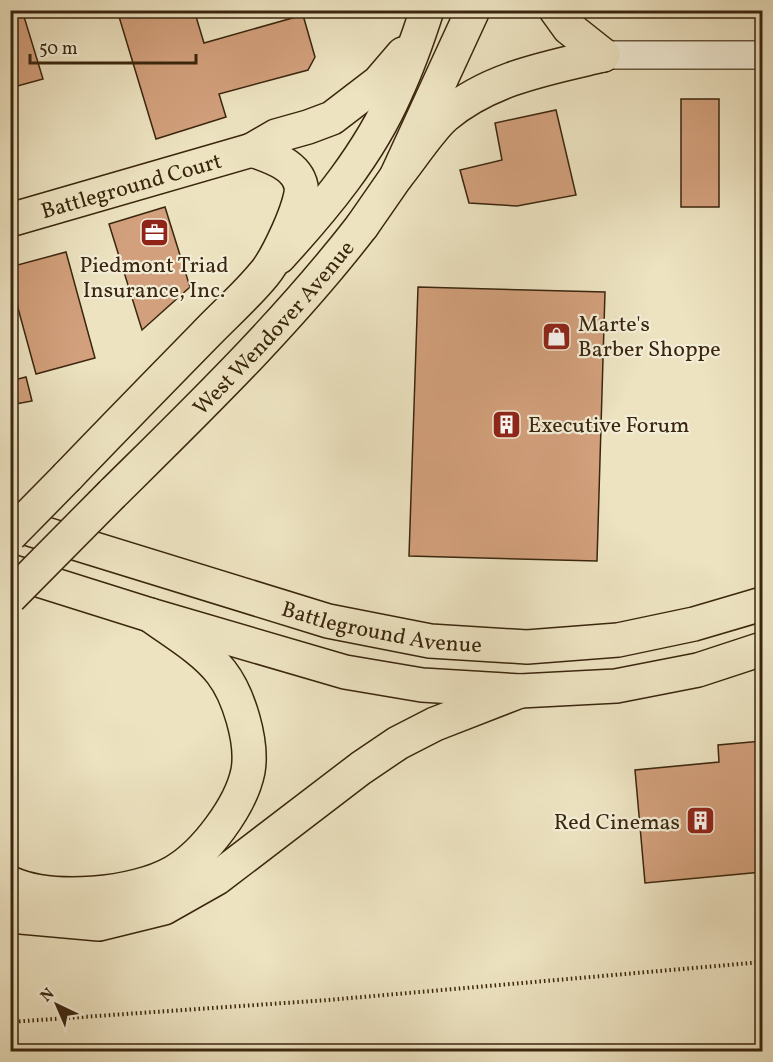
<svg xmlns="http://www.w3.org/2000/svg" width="773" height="1062" font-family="Vollkorn,serif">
  <rect width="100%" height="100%" fill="#ede3c1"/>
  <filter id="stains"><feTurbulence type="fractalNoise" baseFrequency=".00333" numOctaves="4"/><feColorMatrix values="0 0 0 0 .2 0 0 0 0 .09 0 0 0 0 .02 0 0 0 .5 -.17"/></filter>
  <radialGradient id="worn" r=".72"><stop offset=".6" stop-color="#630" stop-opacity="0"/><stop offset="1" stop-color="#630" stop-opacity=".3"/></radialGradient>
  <g fill="#d2a07c" stroke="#3a260e" stroke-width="1.5">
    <polygon points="10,10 22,10 43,79 10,88"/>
    <polygon points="117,10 194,10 204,43 303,15 315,57 308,70 219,94 226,117 156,139"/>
    <rect x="681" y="99" width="38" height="108"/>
    <polygon points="556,110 576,195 517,206 469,203 460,170 502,160 495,123"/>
    <polygon points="165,207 190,287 142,330 109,224"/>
    <polygon points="66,252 95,358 36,374 10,279 10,267"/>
    <polygon points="418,287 605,292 597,561 409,556"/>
    <polygon points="26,377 32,401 10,405 10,381"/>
    <polygon points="762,741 762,872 645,883 635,770 719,762 718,745"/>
  </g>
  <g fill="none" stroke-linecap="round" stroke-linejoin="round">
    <defs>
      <polyline id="tertiary" points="603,55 762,55"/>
      <g id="primary">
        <path id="s1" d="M10,220l242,-70"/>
        <path id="s2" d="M10,523l318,98 102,20 97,6 91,-7 76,-16 68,-20"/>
        <polyline points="10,571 150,615 345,672 422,685 520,691 616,686 698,670 762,649"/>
      </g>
      <g id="trunk">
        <polyline points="556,10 569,28 603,55"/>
        <polyline points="252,150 276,136 308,127 332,118 379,82 403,54"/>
        <path d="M396,177c14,-17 34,-48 49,-61 45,-38 103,-48 158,-61"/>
        <polyline points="362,226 396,177 473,10"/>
        <path d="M279,257c45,-49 90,-103 117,-165 12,-26 22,-54 31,-82"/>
      </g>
      <g id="motorway">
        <path d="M67,477c45,-47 91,-94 137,-141 20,-21 42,-40 60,-62 12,-14 40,-71 37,-88 -4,-21 -31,-30 -49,-36"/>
        <path id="s3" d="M112,494c87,-86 175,-171 250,-268"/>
        <path d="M10,883c43,19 124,12 164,-11 31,-18 67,-66 74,-101 5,-29 -9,-76 -27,-99 -18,-23 -48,-40 -71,-57"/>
        <polyline points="10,916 99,924 164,908 217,878 361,768 398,743 435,724 520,691"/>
      </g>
    </defs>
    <use href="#tertiary" stroke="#67553b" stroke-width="30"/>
    <use href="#primary" stroke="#3a260e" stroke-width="36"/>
    <use href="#trunk" stroke="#3a260e" stroke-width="36"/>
    <use href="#motorway" stroke="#3a260e" stroke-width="36"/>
    <polyline stroke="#3a260e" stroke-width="4" stroke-dasharray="1.5 3" stroke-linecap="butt" points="10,1022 328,1000 762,962"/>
    <use href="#tertiary" stroke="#f3edd7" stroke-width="27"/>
    <use href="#primary" stroke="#ede3c1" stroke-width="33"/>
    <use href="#trunk" stroke="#ede3c1" stroke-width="33"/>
    <use href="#motorway" stroke="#ede3c1" stroke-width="33"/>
    <defs>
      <g id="motorway-bridge">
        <polyline points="10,535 67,477"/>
        <polyline points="10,597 112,494"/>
      </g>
    </defs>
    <use href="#motorway-bridge" stroke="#3a260e" stroke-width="36" stroke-linecap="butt"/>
    <use href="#motorway-bridge" stroke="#ede3c1" stroke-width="33"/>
  </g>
  <defs>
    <symbol id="office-square" viewBox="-11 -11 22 22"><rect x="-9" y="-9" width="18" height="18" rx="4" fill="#8f2418" stroke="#f3edd7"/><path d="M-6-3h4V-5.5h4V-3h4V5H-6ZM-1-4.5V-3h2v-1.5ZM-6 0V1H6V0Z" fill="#fff"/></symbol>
    <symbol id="shop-square" viewBox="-11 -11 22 22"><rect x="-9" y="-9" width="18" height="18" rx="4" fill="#8f2418" stroke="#f3edd7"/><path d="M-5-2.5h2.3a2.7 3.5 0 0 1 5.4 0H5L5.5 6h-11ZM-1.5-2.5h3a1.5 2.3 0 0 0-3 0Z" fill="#fff"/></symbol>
    <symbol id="building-square" viewBox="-11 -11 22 22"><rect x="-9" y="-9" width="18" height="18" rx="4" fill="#8f2418" stroke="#f3edd7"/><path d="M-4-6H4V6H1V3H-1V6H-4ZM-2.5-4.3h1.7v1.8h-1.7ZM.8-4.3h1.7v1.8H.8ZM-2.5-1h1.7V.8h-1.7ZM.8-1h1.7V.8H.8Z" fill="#fff"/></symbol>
  </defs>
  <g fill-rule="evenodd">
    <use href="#office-square" x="138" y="216" width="33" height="33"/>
    <use href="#shop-square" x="540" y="320" width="33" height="33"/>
    <use href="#building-square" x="490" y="408" width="33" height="33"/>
    <use href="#building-square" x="684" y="804" width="33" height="33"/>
  </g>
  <g text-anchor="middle" stroke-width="4.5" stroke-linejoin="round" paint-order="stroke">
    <g font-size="22" fill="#3a260e" stroke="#f3edd7">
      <text dy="8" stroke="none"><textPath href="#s1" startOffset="126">Battleground Court</textPath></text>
      <text dy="8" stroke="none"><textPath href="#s3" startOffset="232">West Wendover Avenue</textPath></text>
      <text dy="8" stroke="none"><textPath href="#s2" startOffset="387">Battleground Avenue</textPath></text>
    </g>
    <g font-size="22" fill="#3a260e" stroke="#f3edd7" text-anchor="start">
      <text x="154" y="272" text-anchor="middle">Piedmont Triad<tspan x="154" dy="25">Insurance, Inc.</tspan></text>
      <text x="578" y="331">Marte's<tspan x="578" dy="25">Barber Shoppe</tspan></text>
      <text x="528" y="432">Executive Forum</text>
      <text x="680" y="829" text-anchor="end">Red Cinemas</text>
    </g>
  </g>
  <rect width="773" height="1062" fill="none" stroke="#ede3c1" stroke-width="36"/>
  <rect x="12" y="12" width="749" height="1038" fill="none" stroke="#3a260e" stroke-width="3"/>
  <rect x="18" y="18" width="737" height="1026" fill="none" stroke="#3a260e" stroke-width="1.5"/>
  <g transform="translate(57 1005) rotate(316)" stroke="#f3edd7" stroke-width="4.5" paint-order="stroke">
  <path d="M0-4.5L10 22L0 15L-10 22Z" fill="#3a260e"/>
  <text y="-9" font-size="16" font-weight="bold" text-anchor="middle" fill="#3a260e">N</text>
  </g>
  <path d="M30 54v9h166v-9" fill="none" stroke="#3a260e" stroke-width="3"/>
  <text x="39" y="54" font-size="18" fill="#3a260e" stroke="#f3edd7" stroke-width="4.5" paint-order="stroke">50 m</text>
  <rect width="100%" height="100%" filter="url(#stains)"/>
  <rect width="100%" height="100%" fill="url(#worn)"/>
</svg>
